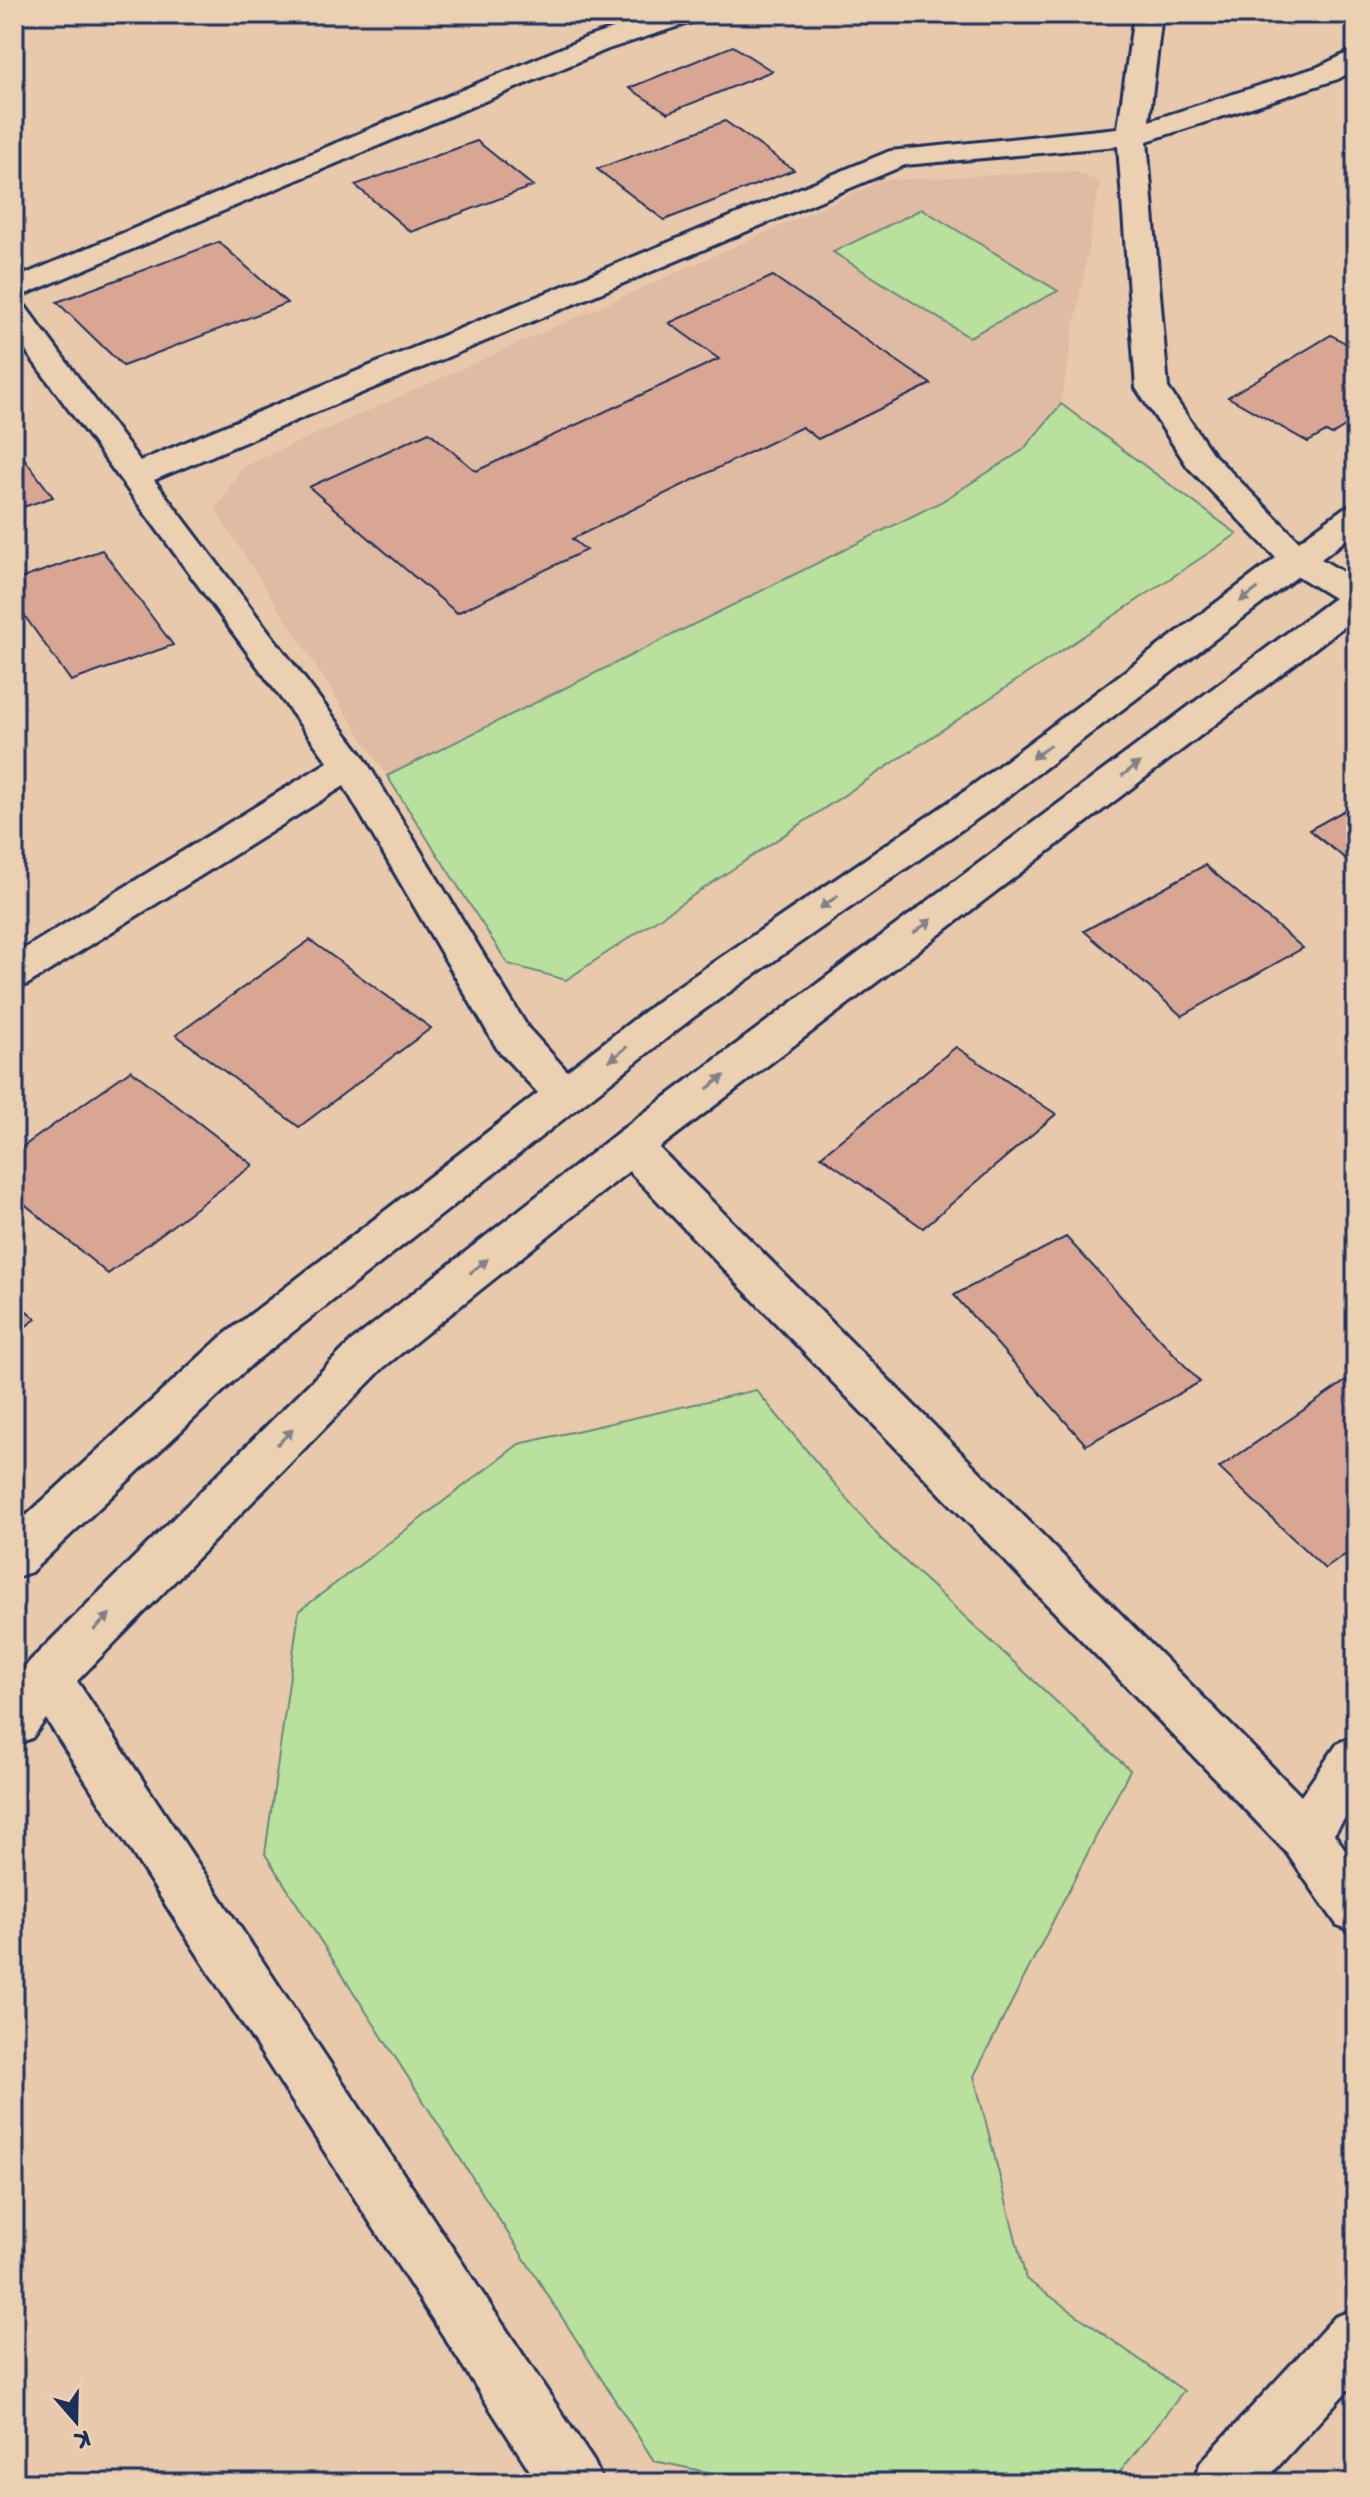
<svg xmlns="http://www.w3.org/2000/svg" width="1370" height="2497" font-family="'Shantell Sans',sans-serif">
  <rect width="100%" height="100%" fill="#e9c9ac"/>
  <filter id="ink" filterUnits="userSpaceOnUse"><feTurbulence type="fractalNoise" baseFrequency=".0125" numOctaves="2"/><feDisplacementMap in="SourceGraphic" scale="16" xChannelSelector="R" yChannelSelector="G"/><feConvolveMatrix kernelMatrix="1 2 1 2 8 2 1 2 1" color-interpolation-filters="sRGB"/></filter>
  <g filter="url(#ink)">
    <polygon fill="#e0bba4" points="1075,171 1100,182 1061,404 1237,534 566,980 508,964 215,510 242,467 883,180"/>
    <g fill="#b9e19d" stroke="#6a887e" stroke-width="2">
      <polygon points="922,209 1058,291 969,337 833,252"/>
      <polygon points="1061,404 1237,534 566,980 508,964 387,776 941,502 1023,450"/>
      <polygon points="756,1390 880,1538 1130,1770 974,2076 1026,2279 1184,2391 1111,2483 761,2483 654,2461 265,1854 299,1611 519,1444"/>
    </g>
    <g fill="#d9a694" stroke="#1b2f5e" stroke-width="2">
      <polygon points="1237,14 1352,14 1354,20 1238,18"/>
      <polygon points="733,46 772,71 668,113 629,88"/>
      <polygon points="725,121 794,170 664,220 597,169"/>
      <polygon points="477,141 533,186 411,232 355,185"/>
      <polygon points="219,242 287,303 123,366 57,302"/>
      <polygon points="773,276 931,384 818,439 802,427 572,539 586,550 457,613 309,487 429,432 476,471 719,359 669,323"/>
      <polygon points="1331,335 1356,349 1356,420 1332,435 1326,432 1308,442 1228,397"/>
      <polygon points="14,445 53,497 14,510"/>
      <polygon points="102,550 173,645 71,681 14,601 14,581"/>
      <polygon points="1356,804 1356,867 1309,830"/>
      <polygon points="1205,865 1303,948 1182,1016 1084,931"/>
      <polygon points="310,940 431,1028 299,1127 176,1035"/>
      <polygon points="956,1047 1056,1114 923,1228 821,1156"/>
      <polygon points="131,1070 253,1165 108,1274 14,1195 14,1153"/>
      <polygon points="1066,1237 1200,1382 1086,1445 954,1295"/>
      <polygon points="14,1300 36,1319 14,1335"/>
      <polygon points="1356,1374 1356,1547 1325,1569 1219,1468"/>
    </g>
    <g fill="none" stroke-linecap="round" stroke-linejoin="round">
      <defs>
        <g id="minor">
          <polygon points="660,14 702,14 698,20 608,49 14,299 14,279 588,37"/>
          <path d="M1134,14h28l-13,107 169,-54 38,-18v20l-18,10 -191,62 21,247 44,65 87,88 45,-33 12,-4v28l-35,27 35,21v37l-697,531 642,648 37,-53 18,-7v66l-22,32 22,30v68l-19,-7 -51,-73 -657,-681 -245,196 -307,314 517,781 9,21h-65l-492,-764 -14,19 -18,7v-62l15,-21 323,-321 264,-207 718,-536 -36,-22 -307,233 -296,207 -115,90 -328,258 -221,208 -17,6v-51l206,-189 318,-245 -40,-43 -154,-264 -316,198 -14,5v-34l314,-193 -314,-427v-32l11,3 115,155 750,-310 228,-23zM1118,146l18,242 52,79 88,91 -311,233 -298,203 -100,77 -39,-43 -165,-272 -209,-276 751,-315z"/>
          <polygon points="1356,2309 1356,2381 1263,2483 1192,2483 1201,2462 1335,2317"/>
        </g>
      </defs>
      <use href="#minor" stroke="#1b2f5e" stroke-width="6"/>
      <use href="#minor" fill="#ebd1b2" fill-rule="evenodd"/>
    </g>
    <defs><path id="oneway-solid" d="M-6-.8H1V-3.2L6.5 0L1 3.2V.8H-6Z" transform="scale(2)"/></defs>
    <g fill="#838088">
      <use href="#oneway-solid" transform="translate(1249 595) rotate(143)"/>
      <use href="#oneway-solid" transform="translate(1041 752) rotate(143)"/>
      <use href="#oneway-solid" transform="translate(1131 769) rotate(-37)"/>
      <use href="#oneway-solid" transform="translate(829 902) rotate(145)"/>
      <use href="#oneway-solid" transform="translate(923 926) rotate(-37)"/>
      <use href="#oneway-solid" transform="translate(618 1054) rotate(142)"/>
      <use href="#oneway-solid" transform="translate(716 1082) rotate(-37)"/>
      <use href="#oneway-solid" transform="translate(479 1266) rotate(-38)"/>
      <use href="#oneway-solid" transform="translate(285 1437) rotate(-45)"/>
      <use href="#oneway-solid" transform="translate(102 1622) rotate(-45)"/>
    </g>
  </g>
  <rect width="1370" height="2497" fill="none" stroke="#ebd1b2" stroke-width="48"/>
  <rect x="24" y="24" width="1322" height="2449" fill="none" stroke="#1b2f5e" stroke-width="3" filter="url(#ink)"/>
  <g transform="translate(76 2421) rotate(160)" stroke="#ebd1b2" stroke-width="6" paint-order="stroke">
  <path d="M0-6L14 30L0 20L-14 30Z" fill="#1b2f5e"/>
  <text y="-12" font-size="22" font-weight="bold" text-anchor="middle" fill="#1b2f5e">K</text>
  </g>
</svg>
